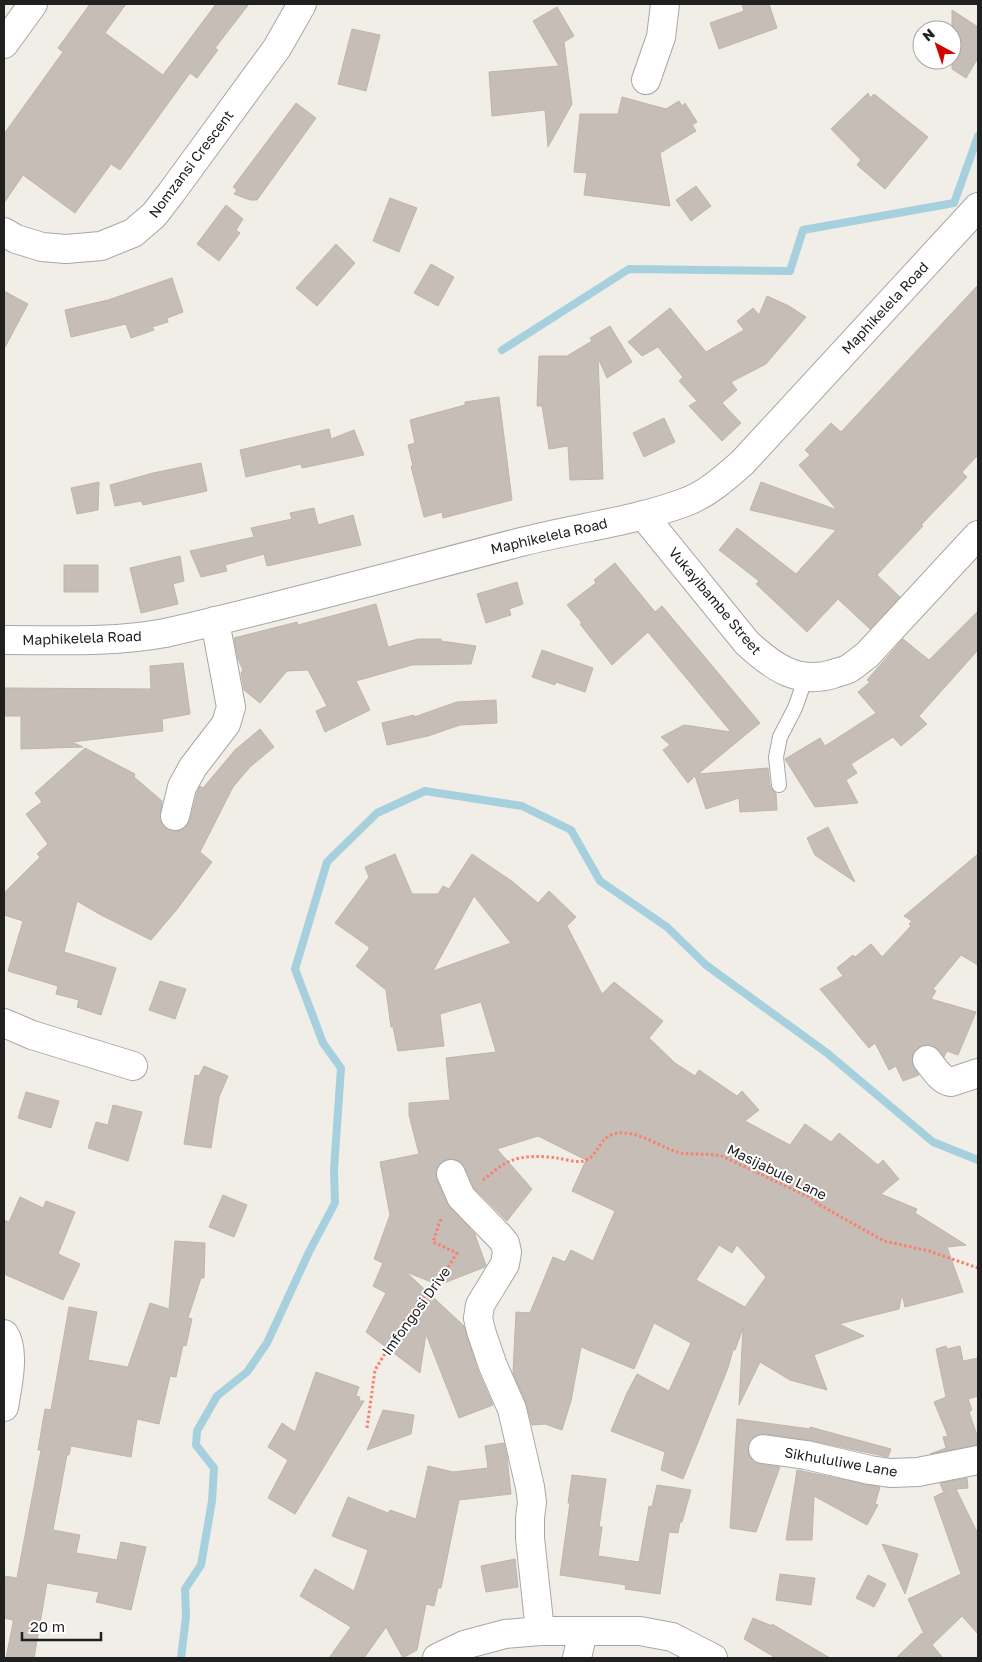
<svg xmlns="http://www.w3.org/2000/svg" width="982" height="1662" font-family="'Golos Text',sans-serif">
  <rect width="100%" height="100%" fill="#f1eee7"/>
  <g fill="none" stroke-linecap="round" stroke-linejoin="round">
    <g stroke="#a7d0de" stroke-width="8">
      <polyline points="502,350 629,269 790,271 803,230 954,203 978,136"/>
      <polyline points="181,1658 186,1617 185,1589 201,1565 212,1501 214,1468 196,1445 197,1431 217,1396 247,1372 267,1343 309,1252 335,1203 334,1169 341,1068 323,1043 295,969 327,862 377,813 425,791 522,806 571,830 600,881 667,927 706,965 827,1053 933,1142 978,1160"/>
    </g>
  </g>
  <g fill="#c5bdb6" stroke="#c2b5a9" fill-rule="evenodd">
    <polygon points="90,4 126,4 105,33 163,75 216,4 249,4 215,48 218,50 197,78 190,73 120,170 111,164 75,213 23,175 4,203 4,134 63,52 58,48"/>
    <polygon points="742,4 769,4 777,28 719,49 710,23 744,11"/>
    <polygon points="557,7 574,36 564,42 572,104 548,147 545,110 492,116 489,72 559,66 533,21"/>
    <polygon points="952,10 978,27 978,58 966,78 952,69"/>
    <polygon points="352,29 380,35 366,91 338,84"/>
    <polygon points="868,93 870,98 874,94 928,137 885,189 857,165 861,160 831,129"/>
    <polygon points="622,97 666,109 679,101 682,106 685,103 697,122 692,125 696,131 660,153 670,206 584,195 587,173 574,172 580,114 618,114"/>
    <polygon points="296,103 316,118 257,200 250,200 234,194 237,190 233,187"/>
    <polygon points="696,186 711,206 691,221 676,200"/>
    <polygon points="390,198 417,208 399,252 373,241"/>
    <polygon points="226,205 243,219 236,230 240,233 219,261 197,244"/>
    <polygon points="336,244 355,263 317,306 296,288"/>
    <polygon points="431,264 454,277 438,306 414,293"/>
    <polygon points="172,278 183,312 167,318 168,322 152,327 154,330 131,338 126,324 71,337 65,310 108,300"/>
    <polygon points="978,285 978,455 962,472 967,477 921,525 923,526 877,575 900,597 870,629 838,599 807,632 756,584 759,581 719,550 737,528 796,574 836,530 750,510 761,482 837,510 799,465 810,455 805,450 831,423 841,432"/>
    <polygon points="4,291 28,304 4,349"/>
    <polygon points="767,296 789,306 806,317 766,364 731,382 737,390 722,403 741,423 722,441 689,406 697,401 679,381 683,377 658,347 642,356 628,342 670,308 706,352 744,330 737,321 753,308 759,315"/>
    <polygon points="610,326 632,362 607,378 598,358 603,479 570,480 568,446 549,449 542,406 537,406 539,356 567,356 592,341 590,338"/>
    <polygon points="499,397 512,500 443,518 442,512 424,517 411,466 413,466 408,445 415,443 410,420 465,405 465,402"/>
    <polygon points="664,418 675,442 644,457 633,433"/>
    <polygon points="329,429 331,439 354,430 364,455 302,468 301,464 246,477 240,450"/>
    <polygon points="201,463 207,491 143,505 141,501 115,506 110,485 153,473"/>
    <polygon points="99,482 98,510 77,514 71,488"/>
    <polygon points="314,508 318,525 353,515 361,545 267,566 264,554 225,565 227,571 201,577 190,551 254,537 251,528 292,519 290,513"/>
    <polygon points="180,556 184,581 173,584 178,604 141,613 130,568"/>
    <polygon points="615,563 655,612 662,606 760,723 698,774 768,768 770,786 776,793 777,810 740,812 739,798 706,809 695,776 688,783 663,750 670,745 661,737 684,725 731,732 648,632 612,665 580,624 582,623 567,605 596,583 594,580"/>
    <rect x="64" y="565" width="34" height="27"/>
    <polygon points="517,582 523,604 509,609 511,615 486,623 477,594"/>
    <polygon points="376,604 388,647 418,639 441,639 441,641 476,646 471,664 412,665 356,681 370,710 325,732 316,711 327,706 308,670 287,671 260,703 244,690 241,673 243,670 238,659 234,638 297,622 298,625"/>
    <polygon points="978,611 978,650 919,716 927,724 901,746 893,737 851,764 857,773 846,780 858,803 815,807 785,759 820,738 825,746 876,713 858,692 870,682 867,680 903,639 929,660"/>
    <polygon points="542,650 593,668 585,692 556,682 555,685 532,677"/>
    <polygon points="183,663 190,714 162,719 163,731 72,742 83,747 21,749 21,716 4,716 4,688 151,689 150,666"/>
    <polygon points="496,700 497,723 460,725 428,736 387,745 382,723 414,715 414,717 457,702"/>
    <polygon points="260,729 274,747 250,767 233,787 200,852 212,862 178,908 151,940 101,915 77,901 64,952 116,968 101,1015 77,1007 79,1000 56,994 58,986 8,971 23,921 4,915 4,893 40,857 37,854 48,844 26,814 42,802 35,793 85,748 135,774 134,777 162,801 160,820 164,827 171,831 179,831 186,827 190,820 197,793 200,786 203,788 235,750"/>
    <polygon points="828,827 833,837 855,882 815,855 807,838"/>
    <path d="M395,854l17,40h26l5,-8 6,3 23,-35 41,28 25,21 11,-12 27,26 -9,9 35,68 12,-12 49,39 -14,17 26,25 20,13 4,-6 38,26 5,-5 17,19 -14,11 45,24 15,-21 26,18 8,-9 39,32 5,-5 16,19 -18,15 36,15 -2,4 51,32 -19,2 16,45 -58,15 -3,-13 -3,15 -60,15 25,12 -50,19 13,35 -37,-10 -30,-18 -21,43 4,-77 -8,22h-2l-5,18 -45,111 -22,-9 4,-18 -54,-21 16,-38 10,-19 32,17 22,-48 -37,-20 -20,46 -53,-22 -10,54 -9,29 -17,-6 -13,1 -6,-22 -13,-30 3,-61 14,1 23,-56 12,5 6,-12 22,11 22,-50 -43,-20 14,-31 -48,-24 -41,13 35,40 -25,32 -33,-33 -9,-20 -4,-6 -8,-3 -8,1 -7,5 -3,8 2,7 10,23 29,32h-1l11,30 -1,2 -46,18 -33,-13 58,54 14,45 15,34 -34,13 -33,-84 -6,39 -54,-41 20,-39 -13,-7 10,-23 -9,-4 16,-44 -10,-53 39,-8 -10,-39v-12l41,-3 -4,-42 50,-6 -15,-50 -41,12 4,32 -46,5 -5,-24h-2l-5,-37 -30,-24 13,-17v-2l-34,-24 34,-46 -4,-10zM474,896l37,47 -78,28zM719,1245l13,8 5,-8 29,32 -21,30 -49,-27z"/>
    <polygon points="978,854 978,965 961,955 933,989 936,991 931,999 976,1012 958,1055 947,1051 944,1057 939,1050 932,1045 925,1045 918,1048 913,1054 912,1062 919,1075 903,1081 896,1066 889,1070 875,1043 869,1048 820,989 843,976 837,968 853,955 855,957 871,944 882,957 911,926 909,924 912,921 904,916"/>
    <polygon points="160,981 186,989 175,1019 149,1010"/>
    <polygon points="204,1066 228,1076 219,1097 211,1148 184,1144 195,1075 199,1076"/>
    <polygon points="26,1092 59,1101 51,1128 18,1118"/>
    <polygon points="113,1105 142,1112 128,1161 88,1148 96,1122 108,1125"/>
    <polygon points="223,1195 247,1205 234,1237 209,1227"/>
    <polygon points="20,1197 43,1208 46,1201 75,1212 58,1254 80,1264 63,1300 4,1274 4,1220 9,1222"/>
    <polygon points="175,1241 205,1243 204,1278 201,1278 188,1318 192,1319 186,1346 183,1345 176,1377 170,1376 159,1424 137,1419 131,1457 71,1446 69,1455 67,1455 53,1530 80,1535 76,1553 117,1560 121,1542 146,1547 131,1610 96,1602 99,1592 47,1583 34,1658 6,1658 13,1623 13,1620 4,1618 4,1576 17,1578 41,1450 38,1450 45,1409 51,1410 69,1307 97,1312 88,1360 128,1367 150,1303 169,1309"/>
    <polygon points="946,1346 947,1349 960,1346 963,1361 978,1358 978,1396 968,1399 972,1410 969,1412 978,1438 978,1445 930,1454 946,1448 943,1437 948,1436 934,1402 946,1397 936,1349"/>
    <polygon points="316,1372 359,1387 356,1396 360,1397 359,1401 364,1401 295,1514 268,1498 288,1460 268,1447 282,1423 295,1432"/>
    <polygon points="383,1410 414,1415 411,1434 367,1450"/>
    <polygon points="737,1419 810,1429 810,1427 891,1449 888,1457 808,1440 765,1434 757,1435 750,1440 748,1446 749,1455 754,1462 760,1464 780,1467 756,1532 730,1528"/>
    <polygon points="504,1443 507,1457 511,1494 459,1500 441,1588 438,1588 434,1606 426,1604 417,1650 403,1658 386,1627 364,1658 329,1658 351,1627 300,1596 315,1569 354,1591 368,1550 332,1536 348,1497 388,1513 390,1510 416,1519 428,1466 453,1472 488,1468 485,1446"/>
    <polygon points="797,1470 880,1487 875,1504 878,1505 867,1525 814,1496 812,1540 786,1540"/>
    <polygon points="572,1475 606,1479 599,1527 602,1527 598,1556 639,1562 649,1506 652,1507 657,1485 691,1490 682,1522 680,1522 678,1533 669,1532 660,1594 625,1589 626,1585 560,1575 570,1503 568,1503"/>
    <polygon points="967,1478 968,1488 956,1489 978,1534 978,1634 962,1616 932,1645 943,1658 896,1658 922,1633 925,1636 908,1599 961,1574 934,1497 948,1490 943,1491 940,1483"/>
    <polygon points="882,1544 918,1554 905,1594"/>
    <polygon points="515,1559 518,1587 486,1592 481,1566"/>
    <polygon points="780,1574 815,1578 811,1605 776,1600"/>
    <polygon points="868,1575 886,1584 874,1607 856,1598"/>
    <polygon points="753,1618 772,1626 772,1624 830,1658 776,1658 744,1639"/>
  </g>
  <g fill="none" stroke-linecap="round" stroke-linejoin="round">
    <defs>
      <polyline id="lane" points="779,785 776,757 780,737 795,708 806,677"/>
      <g id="street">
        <polyline points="4,44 33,4"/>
        <polyline points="646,80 661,37 665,4"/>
        <polyline points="4,232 16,239 42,247 66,249 101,246 133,233 154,215 171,193 277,48 302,4"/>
        <path d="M643,515l104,128c25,23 50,42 86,31 5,-2 11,-3 15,-5 7,-4 13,-10 19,-14l111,-120"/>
        <path d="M4,640c54,0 107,3 161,-7 119,-27 237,-60 356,-91 54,-14 110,-20 162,-39 23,-8 42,-25 59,-40l236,-256"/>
        <polyline points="175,816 182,787 193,767 226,724 231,707 215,621"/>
        <polyline points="4,1023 32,1035 133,1066"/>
        <path d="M927,1060c7,8 13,20 24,22l27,-9"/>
        <polyline points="451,1174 461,1197 499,1236 505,1243 507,1252 505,1264 480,1305 478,1318 481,1331 493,1366 512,1409 530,1487 532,1502 530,1518 530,1538 540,1631"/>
        <path d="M4,1334c12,16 3,55 0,73"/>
        <polyline points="763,1449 806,1455 870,1470 890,1473 918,1472 978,1460"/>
        <polyline points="437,1658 464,1645 505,1634 540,1631 640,1631 672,1637 713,1658"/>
        <polyline points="577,1658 583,1631"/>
      </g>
    </defs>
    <use href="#lane" stroke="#a7a7a7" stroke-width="16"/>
    <use href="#street" stroke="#a7a7a7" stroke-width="30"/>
    <g stroke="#fa806e" stroke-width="3" stroke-dasharray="2.5 2.5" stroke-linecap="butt">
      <path d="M483,1180c8,-6 16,-14 25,-18 14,-7 34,-6 49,-4 8,1 19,5 27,3 13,-4 15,-21 27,-26 23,-9 48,13 70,18 13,2 28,0 41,3l87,41 9,7 66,37 45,10 49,17"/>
      <polyline points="367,1428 375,1370 406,1319 447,1269 457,1253 433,1242 440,1221 443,1218"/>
    </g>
    <use href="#lane" stroke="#fff" stroke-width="14"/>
    <use href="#street" stroke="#fff" stroke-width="28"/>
  </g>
  <g text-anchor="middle" stroke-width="4" stroke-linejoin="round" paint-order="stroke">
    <g font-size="14" fill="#202020" stroke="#fff">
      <text transform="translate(191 164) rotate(-53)" y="5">Nomzansi Crescent</text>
      <text transform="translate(885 308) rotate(-47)" y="5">Maphikelela Road</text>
      <text transform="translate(549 536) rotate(-13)" y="5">Maphikelela Road</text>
      <text transform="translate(715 601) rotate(50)" y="5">Vukayibambe Street</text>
      <text transform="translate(82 638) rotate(-2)" y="5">Maphikelela Road</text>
      <text transform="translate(777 1172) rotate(26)" y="5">Masijabule Lane</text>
      <text transform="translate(416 1311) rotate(-54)" y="5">Imfongosi Drive</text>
      <text transform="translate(841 1462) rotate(10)" y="5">Sikhululiwe Lane</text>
    </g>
  </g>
  <rect width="982" height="1662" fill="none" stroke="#202020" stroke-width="10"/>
  <g transform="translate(937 45) rotate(320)"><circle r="24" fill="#ffffff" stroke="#a6a6a6"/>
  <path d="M0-4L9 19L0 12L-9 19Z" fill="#d00600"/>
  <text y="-8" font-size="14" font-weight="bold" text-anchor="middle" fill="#202020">N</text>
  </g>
  <path d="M22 1632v8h79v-8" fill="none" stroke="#202020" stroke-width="2.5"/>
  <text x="30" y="1632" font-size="15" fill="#202020" stroke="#ffffff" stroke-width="4" paint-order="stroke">20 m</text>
</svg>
